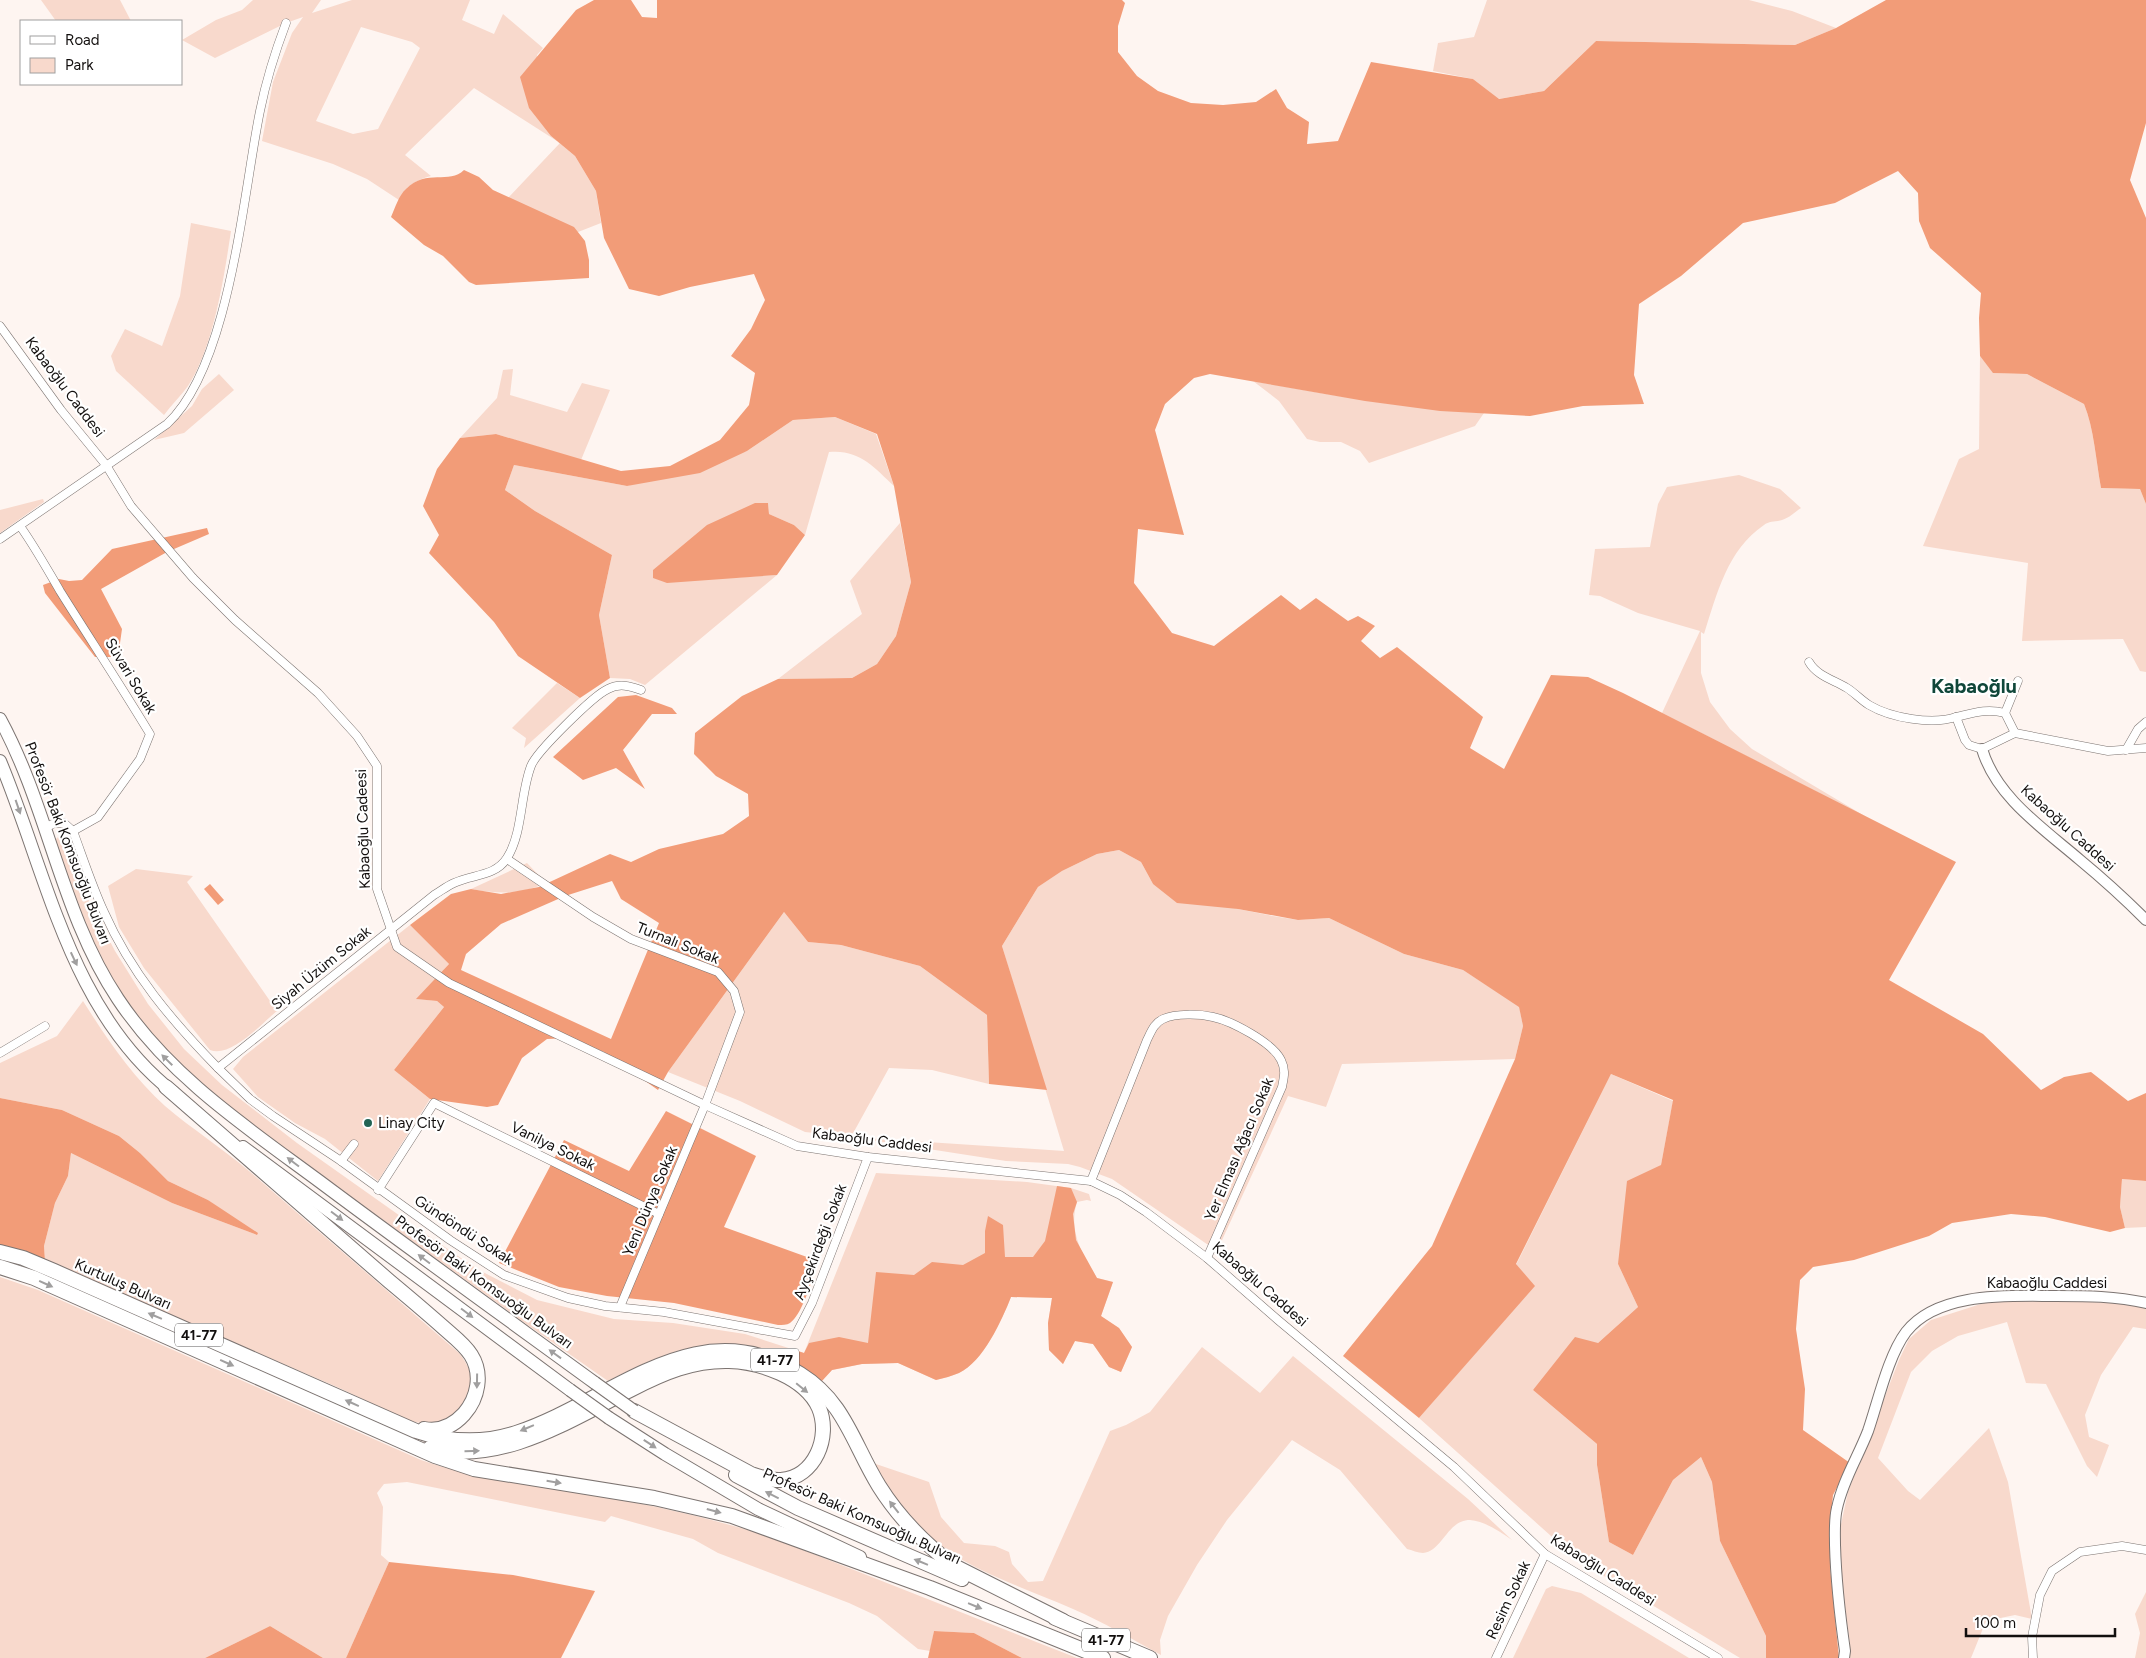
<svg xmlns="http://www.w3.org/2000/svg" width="2146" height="1658" font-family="Figtree,sans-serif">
  <rect width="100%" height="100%" fill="#fef5f1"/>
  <g fill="#f8d9cc" fill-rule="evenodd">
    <polygon points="41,0 120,0 131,21 56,21"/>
    <path d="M253,0h68l-9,13 40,-13h118l-8,20 32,14 9,-20 40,34 -6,7 14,81 24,20 21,35 5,32 -28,11 -11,-11 -54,-25 52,-55 -86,-55 -69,67 26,21c-15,4 -25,10 -32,24l-32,-21 -34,-15 -71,-23 11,-59 19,-49 11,-16 -17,6 -71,35 -33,-18 34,-20 26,-10zM361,27l51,15 8,6 -42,81 -25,5 -37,-13z"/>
    <polygon points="1487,0 1749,0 1792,11 1836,28 1795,45 1596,41 1544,91 1498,99 1473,79 1433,71 1438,43 1474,37"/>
    <path d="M191,223l40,8c-7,46 -17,115 -43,155 -7,10 -17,19 -24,29l-48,-44 -5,-15 14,-27 37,17 18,-50z"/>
    <path d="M1980,356l14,17 33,1 57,30c10,24 12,57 17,84l39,1 6,15v168l-6,-1 -17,-32 -101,2 6,-78 -105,-17 36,-87 20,-10z"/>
    <polygon points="513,369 510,395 567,412 582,383 610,390 581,460 496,434 460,438 497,398 503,370"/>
    <polygon points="219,374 234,390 184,433 154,440 192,406 202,389"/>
    <path d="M1253,381c77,14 153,28 231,32l-9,13 -106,37 -9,-12 -19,-9h-21l-13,-3 -28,-38z"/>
    <path d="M835,417l41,17 18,52c-20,-19 -35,-37 -65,-34l-24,83 -11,-10 -25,-11 -1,-11 -38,75 47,-3 -132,110 -15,-6 -20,-1 -11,-63 13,-60 -77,-44 -30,-21 9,-25 113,21 120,-35 46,-31z"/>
    <path d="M1739,475l41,14 21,19c-6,4 -12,10 -19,12 -6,2 -13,1 -18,5 -37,25 -47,69 -60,109l-3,-2v41l9,29 20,27 22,20 116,69 -206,-105 38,-82 -62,-18 -38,-17 -11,-1 6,-46 55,-2 8,-43 9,-17z"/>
    <polygon points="43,499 44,502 0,533 0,510"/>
    <polygon points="900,523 911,582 896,636 877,664 852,678 778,679 862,614 850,581"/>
    <polygon points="557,683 580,698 524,748 526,738 512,728"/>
    <path d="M59,836l5,2 22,57 29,56 33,53 36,45 38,36 75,58 123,87 57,39 60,31 77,19 59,4 72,11 59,19 72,-180 151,9 44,6 18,6 2,7 -4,-1 -10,2c-9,29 5,52 20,76l16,4 -12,34 18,12 13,19 -11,25 -12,-5 -16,-23 -18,-3 -12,23 -14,-14 -1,-27 4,-25 -41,-1c-9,23 -28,65 -52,76 -7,3 -15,5 -23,7l-38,-17 -36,1 -30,6 -11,12c-15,-14 -33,-23 -53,-29 -64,-19 -103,-1 -160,28l-79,-55 -292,-212 -60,-51 -42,-49 -23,-34 -21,-39 -35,-96v-6z"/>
    <polygon points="1119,850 1141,862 1153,884 1238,909 1273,916 1298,920 1329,918 1404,954 1463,970 1519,1006 1523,1026 1515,1059 1342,1064 1326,1107 1288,1096 1217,1251 1112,1179 1080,1167 1068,1164 1006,1161 851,1137 805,1132 740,1101 668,1072 784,912 808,942 841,945 920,966 987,1015 989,1084 932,1070 889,1068 851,1137 1064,1151 1002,946 1038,887 1062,871 1097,854"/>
    <path d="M527,863l19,20c-26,12 -48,11 -75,6z"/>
    <path d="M136,869l57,7 -6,6 90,129c-16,13 -46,47 -67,39l-66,-82 -25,-41 -11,-41z"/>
    <polygon points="410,925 449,964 417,999 437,1001 444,1007 394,1070 430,1099 378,1181 325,1139 295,1123 258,1097 233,1069 243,1057"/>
    <path d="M83,1001c24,38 49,75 82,105 27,23 57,42 84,65 70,61 140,121 210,182 24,31 11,43 -11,69l-17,3 -21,-4 -73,-34 -292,-126 -1,-15 11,-43 13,-27 3,-23 101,50 85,32 -49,-35 -40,-19 -28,-28 -21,-17 -57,-26 -62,-12v-35l57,-27z"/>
    <polygon points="1611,1074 1673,1101 1661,1165 1618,1264 1638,1307 1598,1343 1533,1390 1597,1444 1597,1465 1609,1542 1633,1555 1673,1480 1701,1457 1712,1482 1720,1541 1766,1636 1766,1658 1740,1658 1579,1561 1419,1418 1534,1286 1516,1265"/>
    <polygon points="2122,1179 2146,1181 2146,1227 2125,1228 2120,1207"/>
    <path d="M0,1277l38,13 383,170c53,18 101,23 156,32 66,11 132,25 196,46l304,120h-55l-48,-25 -40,-2 -4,20 -12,-2 -41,-33 -28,-13 -131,-50 -25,-14 -82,-23 -6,6 -198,-40 -23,2 -7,9 6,14 -2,48 8,7 -43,96h-23l-53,-32 -65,32h-205z"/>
    <polygon points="2057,1301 2121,1303 2146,1307 2146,1329 2133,1327 2101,1375 2085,1415 2089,1437 2109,1445 2097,1477 2087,1466 2046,1384 2026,1383 2007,1322 1958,1336 1932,1351 1911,1372 1878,1458 1908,1491 1920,1500 1989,1428 2008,1482 2032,1619 2015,1615 1986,1621 1971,1658 1849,1658 1850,1643 1842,1587 1840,1529 1848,1492 1899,1360 1909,1339 1931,1320 1987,1302"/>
    <path d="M1202,1347l58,46 33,-37 175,143 44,41c-12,-8 -27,-19 -42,-20 -23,0 -27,31 -47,33 -5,0 -11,-3 -16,-4l-67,-79 -48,-30 -65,80 -30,45 -29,51 -8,24 1,15c-29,-16 -58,-33 -88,-46 -68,-30 -132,-45 -178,-110 -8,-12 -15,-24 -22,-36l56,19 12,35 23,26 31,3 14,6 3,12 16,18 15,-1 67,-150 16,-6 24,-13z"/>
    <polygon points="1552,1586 1581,1593 1689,1658 1513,1658 1546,1589"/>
    <polygon points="2146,1592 2146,1658 2135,1658 2140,1633 2135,1614"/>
  </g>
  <g fill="#f29c78" fill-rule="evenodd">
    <path d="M594,0h37l11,17 15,1v-18h465l3,3 -7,23v26l19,24 21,15 33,12 32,2 33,-3 20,-13 11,19 22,14 -2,22 31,-3 33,-79 102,17 26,20 45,-8 52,-50 199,4 41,-17 50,-28h260v123l-16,57 16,38v286l-6,-15 -39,-1c-5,-27 -7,-60 -17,-84l-57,-30 -34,-1 -13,-17 -1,-38 2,-25 -51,-45 -11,-27 -1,-28 -20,-22 -63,32 -92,20 -62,53 -42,28 -5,71 10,29 -61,2 -53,10 -90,-5 -75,-10 -155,-27 -16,4 -29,26 -10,26 29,105 -46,-6 -4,54 38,50 42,13 67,-51 19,15 16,-12 32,23 10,-5 17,10 -14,15 19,17 17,-11 86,70 -13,31 34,21 47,-94 37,2 35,16 333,169 -67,118 94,54 58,56 23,-13 27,-5 37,29 18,-8v88l-24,-2 -2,28 5,21 -15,4 -65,-15 -34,-3 -59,9 -23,13 -75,24 -41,7 -13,13 -4,49 9,60 -2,41 47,33 -17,32 -3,30v42l9,91h-73v-22l-46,-95 -8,-59 -11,-25 -28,23 -40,75 -24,-13 -12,-77v-21l-64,-54 42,-53 23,6 40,-36 -20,-43 9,-83 34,-16 12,-65 -62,-26 -95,190 19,22 -116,132 -76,-62 89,-110 83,-187 8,-33 -4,-19 -56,-37 -59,-16 -75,-36 -31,2 -60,-11 -61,-6 -24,-19 -12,-22 -22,-12 -22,4 -35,17 -24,16 -36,59 45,144 -58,-6 -2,-69 -67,-49 -79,-21 -33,-3 -24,-30 -116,160 -10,18 -54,-38 -35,-14 -22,1 -25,19 -24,47 -11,2 -57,-8 -36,-29 50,-63 -7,-6 -21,-2 33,-35 -39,-39 41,-31 20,-5 30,5 38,-7 71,-33 21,8 28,-13 64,-15 26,-18 -1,-22 -32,-18 -22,-22 1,-21 47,-37 36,-17 74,-1 25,-14 19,-28 15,-54 -17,-96 -17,-52 -42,-17 -42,3 -46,31 -47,22 -73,13 -113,-21 -9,25 30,21 77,44 -13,60 11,63 -30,20 -62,-42 -24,-34 -65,-69 10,-18 -16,-29 14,-37 23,-31 36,-4 125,37 49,-5 50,-26 29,-35 6,-32 -24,-17 20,-27 14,-29 -11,-26 -64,13 -31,9 -30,-7 -25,-51 -8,-47 -21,-35 -24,-20 -22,-28 -9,-31 56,-67zM612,881l9,18 38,24 -48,116 -150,-69 5,-16 35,-30 64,-28z"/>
    <path d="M464,170l15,7 14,13 81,37 11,14 4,19v18l-113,7 -7,-3 -26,-26 -19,-11 -33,-28c4,-9 8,-22 15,-28 21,-21 43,-4 58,-19z"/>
    <polygon points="755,503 768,503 769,514 794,525 805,535 777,575 667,583 653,578 653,570 707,525"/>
    <polygon points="207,528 209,534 167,552 101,589 122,629 118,657 95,657 45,593 43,585 59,579 69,581 82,580 112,549"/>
    <polygon points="636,695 672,708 677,714 652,714 623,750 645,789 616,768 583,780 553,757 618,697"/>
    <polygon points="210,884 224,900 218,905 204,889"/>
    <polygon points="0,1098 62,1110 119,1136 140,1153 168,1181 208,1200 258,1233 257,1235 172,1203 71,1153 68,1176 55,1203 44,1246 45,1261 0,1247"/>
    <path d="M666,1111l90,45 -32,71 94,34c-5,15 -15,53 -28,62 -3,2 -8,2 -12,2l-104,-22 -67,-7 -48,-9 -60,-24 65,-123 65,31z"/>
    <path d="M1057,1186l14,2 6,14 -4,12 3,26 21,38 16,4 -12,34 18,12 13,19 -11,25 -12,-5 -16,-23 -18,-3 -12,23 -14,-14 -1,-27 4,-25 -41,-1c-9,23 -28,65 -52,76 -7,3 -15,5 -23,7l-38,-17 -36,1 -30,6 -11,12 -21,-16 -8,-17 12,4 5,-10 30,-6 29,6 8,-71 38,3 18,-13 31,3 22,-12v-22l3,-15 15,9 2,32h28l12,-16z"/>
    <polygon points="389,1562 513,1575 595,1591 561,1658 346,1658"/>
    <polygon points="270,1626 323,1658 205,1658"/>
    <polygon points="934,1631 974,1633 1022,1658 928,1658"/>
  </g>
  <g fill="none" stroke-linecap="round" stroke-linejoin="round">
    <defs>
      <g id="minor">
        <polyline points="0,326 61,410 106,465 131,506 193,578 235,620 318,693 357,736 377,766 377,889 397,947 449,983 705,1105 797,1146 868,1157 1091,1181 1120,1195 1146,1212 1207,1258 1278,1320 1454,1467 1545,1554 1718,1658"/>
        <path d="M20,526c15,21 27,43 40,65 30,48 61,95 90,143l-10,25 -42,58 -25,14"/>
        <path d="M0,539l167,-115c63,-58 76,-230 93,-313 6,-30 15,-59 26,-88"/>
        <path d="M1809,662c8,14 25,18 38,26 8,5 14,12 22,17 22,13 63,20 87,12l9,23 4,5 13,4 33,-16 93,18 38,-3"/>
        <polyline points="2005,713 2018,681"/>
        <path d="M1956,717c17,-4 31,-9 49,-4l10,20"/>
        <polyline points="2126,750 2138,729 2146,722"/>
        <path d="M44,828l11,-5h9l9,8c10,27 19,55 31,81 27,61 68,109 114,156l216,-173c7,-4 13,-9 20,-12 18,-9 41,-6 53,-25 16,-25 13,-64 24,-92 5,-14 63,-71 77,-77 11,-6 22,-3 33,1"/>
        <polyline points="507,859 593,917 631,939 718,972 734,991 740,1012 705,1105 620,1307"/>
        <polyline points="0,1053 45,1026"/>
        <polyline points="218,1068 250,1099 273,1116 341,1161 450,1240 504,1275 568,1298 605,1306 664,1312 795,1336 812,1303 868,1157"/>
        <polyline points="341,1161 354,1144"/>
        <path d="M1091,1181l56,-141c4,-8 7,-17 16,-21 13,-6 37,-5 50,-2 19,4 60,26 68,43 5,10 3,17 1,27l-75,171"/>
        <polyline points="378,1190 434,1103 659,1214"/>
        <polyline points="1496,1658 1545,1554"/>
        <polyline points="2033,1658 2032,1637 2040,1595 2052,1571 2080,1552 2122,1546 2146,1550"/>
      </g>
      <g id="tertiary">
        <path d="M1982,749c14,48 62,80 98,111 23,19 45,39 66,60"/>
        <path d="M1844,1658l1,-7c-5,-35 -9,-70 -10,-106 0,-12 -1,-25 2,-37 6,-28 21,-51 31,-77 10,-29 20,-75 38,-99 32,-41 104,-36 150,-36 30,0 60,0 90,7"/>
      </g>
      <g id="primary">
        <path d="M0,719c49,90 61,195 118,280 51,77 128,128 201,182 91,68 184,135 276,202"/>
        <path d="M0,761c48,115 70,251 174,332"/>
        <polyline points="243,1147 570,1390"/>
        <polyline points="609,1418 665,1454 758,1509 860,1557"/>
      </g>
      <g id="trunk">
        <path d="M166,1087c74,65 149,129 223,194 18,15 37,31 55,47 9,8 20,16 27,27 12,19 7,43 -7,59 -11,12 -24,18 -40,15"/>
        <path d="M0,1252l23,6 31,13 362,160c32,11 66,13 100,2 95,-31 181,-125 284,-59 45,28 53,70 79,112 20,32 46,58 75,80l109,55"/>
        <polyline points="0,1267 34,1278 435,1456 474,1469 654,1498 732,1516 930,1588 1103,1658"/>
        <path d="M430,1448c73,17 139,-28 202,-59 31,-16 61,-29 97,-28 31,1 76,16 90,47 12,29 -4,69 -38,72 -10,1 -21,-3 -30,-6l-117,-63"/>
        <polyline points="736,1475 798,1508 962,1579"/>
        <polyline points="1055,1618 1150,1658"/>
      </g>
    </defs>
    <use href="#minor" stroke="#7c7471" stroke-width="9"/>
    <use href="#tertiary" stroke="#7c7471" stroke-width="12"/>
    <use href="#primary" stroke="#7c7471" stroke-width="14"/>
    <use href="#trunk" stroke="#7c7471" stroke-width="16"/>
    <use href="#minor" stroke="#fff" stroke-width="8"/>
    <use href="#tertiary" stroke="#fff" stroke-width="10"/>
    <use href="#primary" stroke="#fff" stroke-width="12"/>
    <use href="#trunk" stroke="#fff" stroke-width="14"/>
    <defs>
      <g id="primary-bridge">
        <polyline points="595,1383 634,1411"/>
        <polyline points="570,1390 609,1418"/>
      </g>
    </defs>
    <use href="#primary-bridge" stroke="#7c7471" stroke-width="14" stroke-linecap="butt"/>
    <use href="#primary-bridge" stroke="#fff" stroke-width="12"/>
  </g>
  <defs><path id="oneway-solid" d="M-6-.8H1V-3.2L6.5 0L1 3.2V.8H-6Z" transform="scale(1.25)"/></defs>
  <g fill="#a09f9f">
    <use href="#oneway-solid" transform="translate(18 807) rotate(71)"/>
    <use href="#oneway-solid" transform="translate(74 959) rotate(65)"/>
    <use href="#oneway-solid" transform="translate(167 1060) rotate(-135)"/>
    <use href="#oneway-solid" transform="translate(293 1162) rotate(-143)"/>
    <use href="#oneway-solid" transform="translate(337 1216) rotate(37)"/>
    <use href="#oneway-solid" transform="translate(424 1259) rotate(-143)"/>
    <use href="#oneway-solid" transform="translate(46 1284) rotate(24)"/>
    <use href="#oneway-solid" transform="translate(467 1313) rotate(37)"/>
    <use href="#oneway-solid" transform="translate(155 1316) rotate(-157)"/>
    <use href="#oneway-solid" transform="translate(555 1354) rotate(-144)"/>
    <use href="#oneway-solid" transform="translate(227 1363) rotate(24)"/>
    <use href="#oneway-solid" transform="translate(477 1381) rotate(91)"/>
    <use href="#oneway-solid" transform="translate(802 1388) rotate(39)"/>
    <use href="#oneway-solid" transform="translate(352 1403) rotate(-156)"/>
    <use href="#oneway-solid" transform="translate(527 1428) rotate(157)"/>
    <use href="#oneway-solid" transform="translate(650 1444) rotate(33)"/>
    <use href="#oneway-solid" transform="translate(472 1451) rotate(-2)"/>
    <use href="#oneway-solid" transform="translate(554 1482) rotate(9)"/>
    <use href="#oneway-solid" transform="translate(772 1495) rotate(-153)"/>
    <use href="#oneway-solid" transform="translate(894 1507) rotate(-128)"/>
    <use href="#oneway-solid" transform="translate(714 1511) rotate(15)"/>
    <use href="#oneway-solid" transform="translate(921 1562) rotate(-158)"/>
    <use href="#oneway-solid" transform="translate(975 1606) rotate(22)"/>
  </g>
  <circle fill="#226454" stroke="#fff" stroke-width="2" cx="368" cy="1123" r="5"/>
  <g text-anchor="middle" stroke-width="4.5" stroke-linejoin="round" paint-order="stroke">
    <g fill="#fff" stroke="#595756" stroke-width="1">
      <rect x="175" y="1323.5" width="48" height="23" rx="4"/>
      <rect x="751" y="1348.5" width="48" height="23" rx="4"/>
      <rect x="1082" y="1628.5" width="48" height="23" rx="4"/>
    </g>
    <g font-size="14" font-weight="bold" fill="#120f0e">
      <text x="199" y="1340">41-77</text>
      <text x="775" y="1365">41-77</text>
      <text x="1106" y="1645">41-77</text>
    </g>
    <g font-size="15" fill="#120f0e" stroke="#fff">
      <text transform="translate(65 387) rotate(53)" y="5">Kabaoğlu Caddesi</text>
      <text transform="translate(131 676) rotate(59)" y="5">Süvari Sokak</text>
      <text transform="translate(2068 828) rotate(42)" y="5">Kabaoğlu Caddesi</text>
      <text transform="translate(363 829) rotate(-92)" y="5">Kabaoğlu Cadeesi</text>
      <text transform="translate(68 843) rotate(69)" y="5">Profesör Baki Komsuoğlu Bulvarı</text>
      <text transform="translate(678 943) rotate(22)" y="5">Turnalı Sokak</text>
      <text transform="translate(321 968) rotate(-39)" y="5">Siyah Üzüm Sokak</text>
      <text transform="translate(872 1140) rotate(7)" y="5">Kabaoğlu Caddesi</text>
      <text transform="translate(553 1146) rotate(26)" y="5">Vanilya Sokak</text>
      <text transform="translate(1239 1149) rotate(-67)" y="5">Yer Elması Ağacı Sokak</text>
      <text transform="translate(650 1201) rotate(-67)" y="5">Yeni Dünya Sokak</text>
      <text transform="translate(464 1230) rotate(33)" y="5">Gündöndü Sokak</text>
      <text transform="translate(820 1242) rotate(-69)" y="5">Ayçekirdeği Sokak</text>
      <text transform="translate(484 1282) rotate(36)" y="5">Profesör Baki Komsuoğlu Bulvarı</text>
      <text x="2047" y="1288">Kabaoğlu Caddesi</text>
      <text transform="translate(123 1284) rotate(24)" y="5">Kurtuluş Bulvarı</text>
      <text transform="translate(1260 1284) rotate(41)" y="5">Kabaoğlu Caddesi</text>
      <text transform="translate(862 1516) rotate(24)" y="5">Profesör Baki Komsuoğlu Bulvarı</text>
      <text transform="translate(1603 1570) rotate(32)" y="5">Kabaoğlu Caddesi</text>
      <text transform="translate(1508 1600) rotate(-65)" y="5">Resim Sokak</text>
    </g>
    <g font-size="15" fill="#120f0e" stroke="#fff" text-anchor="start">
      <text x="378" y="1128">Linay City</text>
    </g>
    <g font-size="20" font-weight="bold" fill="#10473a" stroke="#fff">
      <text x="1974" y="693">Kabaoğlu</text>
    </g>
  </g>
  <rect x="20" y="20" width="162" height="65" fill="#ffffff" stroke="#a09f9f"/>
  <rect x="30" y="36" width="25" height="8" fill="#ffffff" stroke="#a09f9f"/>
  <text x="65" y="45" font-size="15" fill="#120f0e">Road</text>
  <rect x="30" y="58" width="25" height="15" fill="#f8d9cc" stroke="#a09f9f"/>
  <text x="65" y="70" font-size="15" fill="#120f0e">Park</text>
  <path d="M1966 1628v8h149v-8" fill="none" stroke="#120f0e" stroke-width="2.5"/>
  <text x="1974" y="1628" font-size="15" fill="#120f0e" stroke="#ffffff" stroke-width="4" paint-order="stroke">100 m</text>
</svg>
